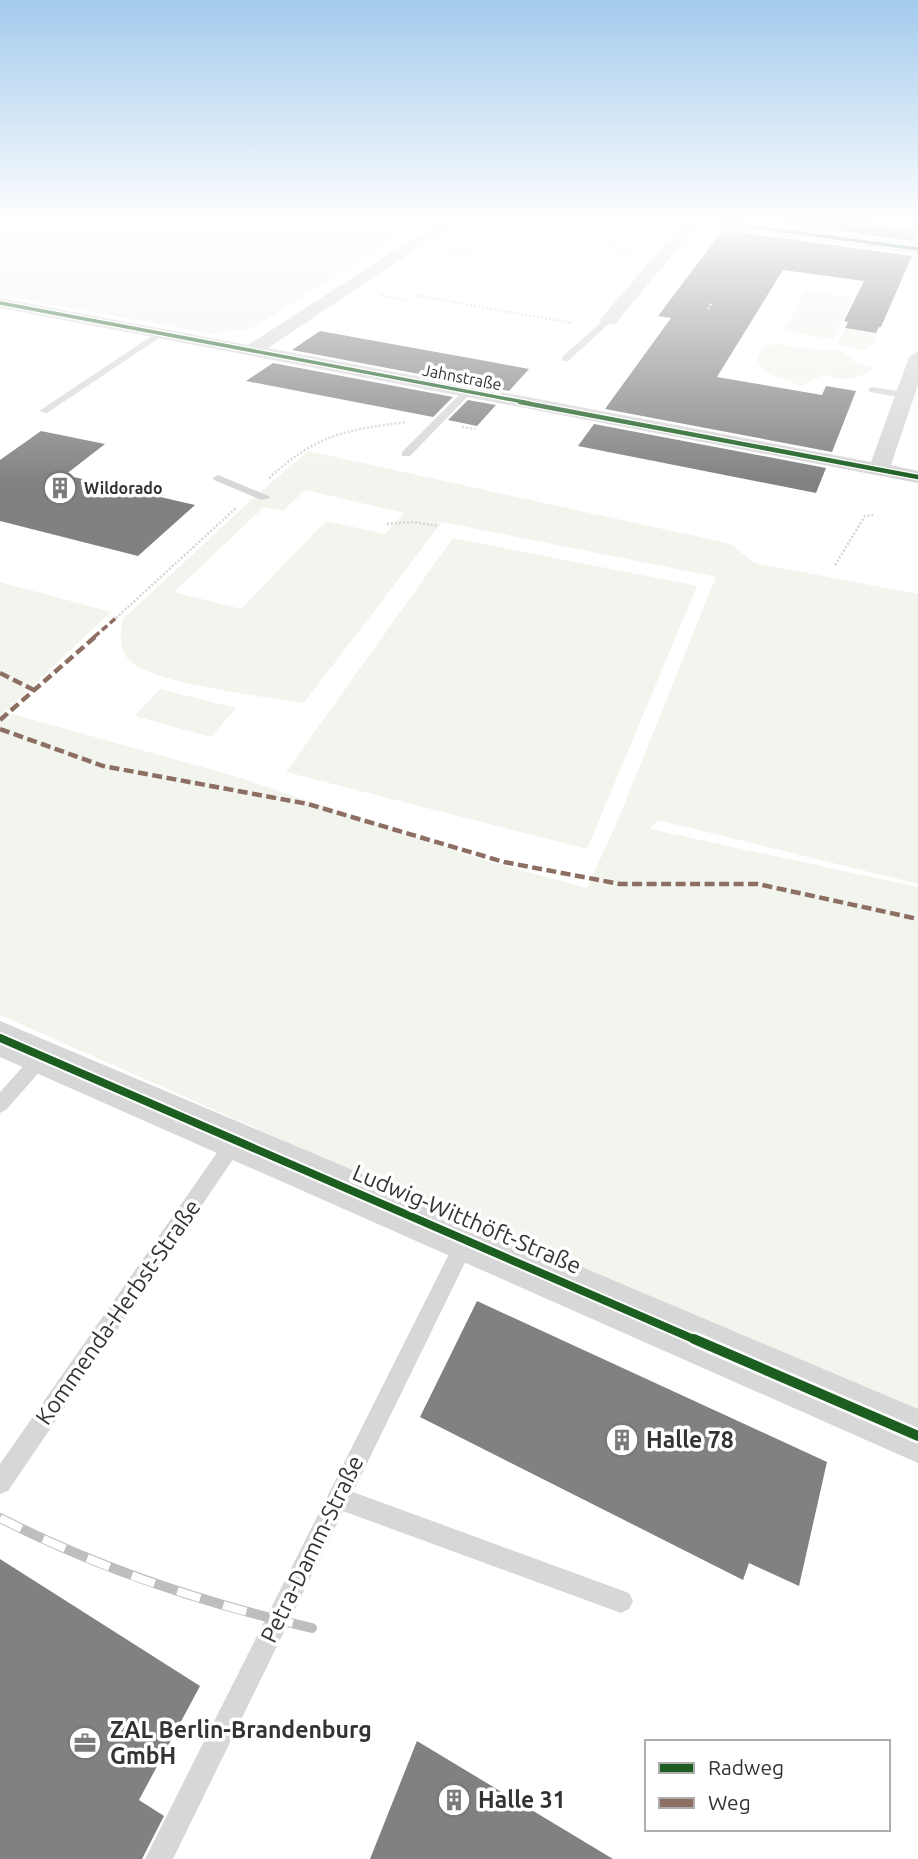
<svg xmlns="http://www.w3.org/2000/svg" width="918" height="1859" font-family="Ubuntu,sans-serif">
  <rect width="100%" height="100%" fill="#fff"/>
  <g fill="#f1f5ed" fill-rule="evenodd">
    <polygon points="28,223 419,223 253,328 212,334 0,295 0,236"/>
    <polygon points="806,291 853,298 833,339 783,331"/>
    <polygon points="845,329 877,334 876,341 865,350 838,345"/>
    <path d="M780,344l9,3 52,4 14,11 20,6c-22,13 -28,14 -52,7l-21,11 -38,-14 -7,-12 7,-14z"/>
    <path d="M308,451l423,93 23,19 164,31v290l-260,-64 -8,9 268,58v525l-473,-200 -445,-197v-433l111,30 -106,100 233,65 252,85 97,26 30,-66 99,-245 -274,-55 -138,181c-36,-6 -151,-19 -174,-42 -12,-12 -9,-26 -8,-41l129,-120zM305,490l99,23 -19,21 -59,-13 -85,88 -67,-17 90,-85 19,4z"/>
    <polygon points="453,538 697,586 587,849 286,772"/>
    <polygon points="160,689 236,708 211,737 135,716"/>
  </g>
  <g fill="#818181">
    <polygon points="781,223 866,223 916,230 912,241"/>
    <polygon points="723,230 912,256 881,327 879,327 876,333 845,328 848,322 844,321 864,281 783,270 717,377 822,395 826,386 856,391 832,452 605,409 671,318 658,316"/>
    <polygon points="320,331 486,361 529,369 509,391 292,350"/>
    <polygon points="273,363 453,397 433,417 246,381"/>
    <polygon points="468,400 496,405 477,426 448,420"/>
    <polygon points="594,424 826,468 816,493 578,446"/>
    <polygon points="41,431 105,444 65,475 195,505 138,556 0,521 0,460"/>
    <polygon points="477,1301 827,1462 799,1586 749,1563 743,1580 420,1417"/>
    <polygon points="0,1559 200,1686 139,1800 164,1816 142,1859 0,1859"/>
    <polygon points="417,1741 613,1859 370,1859"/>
  </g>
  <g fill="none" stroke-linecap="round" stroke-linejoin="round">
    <g stroke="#d6d6d6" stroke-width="2.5" stroke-dasharray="2 2" stroke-linecap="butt">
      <polyline points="589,223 626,228 608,248 636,252"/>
      <polyline points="20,242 60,223"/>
      <polyline points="448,250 473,255"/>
      <polyline points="381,295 408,301"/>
      <polyline points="415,295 571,323"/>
      <polyline points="708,309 712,302"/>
      <polyline points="462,427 475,429"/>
      <path d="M269,478c47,-43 75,-48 137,-56"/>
      <polyline points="387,524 412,522 438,526"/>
      <polyline points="835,565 865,516 873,515"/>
      <polyline points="116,618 236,508"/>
    </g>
    <g fill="#d7d7d7" fill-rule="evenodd">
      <polygon points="606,318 613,320 568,361 562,361 562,357"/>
      <polygon points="159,331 162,332 162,336 47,413 39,411"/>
      <polygon points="872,387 904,392 909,395 904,398 869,392 869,388"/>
      <polygon points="464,390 472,392 410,456 402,456 402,452"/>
      <polygon points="218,475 269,496 270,498 261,500 214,480 213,478"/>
      <polygon points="43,1049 49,1051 52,1056 49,1061 6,1110 0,1113 0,1092 37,1051"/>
      <polygon points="236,1132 242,1134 245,1140 242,1146 8,1491 0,1494 0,1464 230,1134"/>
      <polygon points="466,1231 473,1234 476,1240 353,1492 629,1593 633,1601 629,1609 621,1613 343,1511 173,1859 145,1859 459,1234"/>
    </g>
    <g fill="#d7d7d7" fill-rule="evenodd">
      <polygon points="0,223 13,223 0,230"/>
      <polygon points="437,223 455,223 268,348 871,462 909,357 918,351 918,385 891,465 918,471 918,483 0,308 0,298 248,345"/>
      <polygon points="683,223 699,223 615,324 603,324 600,320 603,316"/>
      <polygon points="717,223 760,223 918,244 918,254 725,228"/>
    </g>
    <polygon fill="#d7d7d7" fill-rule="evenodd" points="0,1021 918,1409 918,1463 0,1057"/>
    <defs>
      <path id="rail" d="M0,1518c100,51 203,85 312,110"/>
    </defs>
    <use href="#rail" stroke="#bebebe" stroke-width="10"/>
    <use href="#rail" stroke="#fff" stroke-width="8" stroke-dasharray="24" stroke-linecap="butt"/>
    <polyline stroke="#8d6e63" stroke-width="3.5" stroke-dasharray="7 3.5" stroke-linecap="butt" points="94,637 116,618"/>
    <g stroke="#8d6e63" stroke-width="4.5" stroke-dasharray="10 4.5" stroke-linecap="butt">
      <polyline points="0,673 34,690"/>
      <polyline points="0,720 96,636"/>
      <polyline points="0,729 103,766 308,804 504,862 620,884 758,884 918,919"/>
    </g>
    <defs>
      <g id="cycleway-far3">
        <polyline points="725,223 918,249"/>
        <polyline points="0,303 529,403"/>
      </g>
      <polyline id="cycleway-far2" points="520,402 918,477"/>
      <polyline id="cycleway-far1" points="0,1038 698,1341"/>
      <polyline id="cycleway" points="694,1339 918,1436"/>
    </defs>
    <use href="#cycleway-far3" stroke="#fff" stroke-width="6"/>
    <use href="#cycleway-far2" stroke="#fff" stroke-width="7"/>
    <use href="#cycleway-far1" stroke="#fff" stroke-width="12"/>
    <use href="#cycleway" stroke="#fff" stroke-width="15"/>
    <use href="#cycleway-far3" stroke="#1b5e20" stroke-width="3.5"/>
    <use href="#cycleway-far2" stroke="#1b5e20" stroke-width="4.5"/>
    <use href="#cycleway-far1" stroke="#1b5e20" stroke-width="8"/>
    <use href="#cycleway" stroke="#1b5e20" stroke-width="10"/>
  </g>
  <linearGradient id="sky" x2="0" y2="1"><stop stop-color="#a3caec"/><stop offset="0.46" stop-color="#fff"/><stop offset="1" stop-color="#fff" stop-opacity="0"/></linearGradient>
  <rect width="918" height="483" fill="url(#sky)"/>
  <defs>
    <symbol id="building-ring" viewBox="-11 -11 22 22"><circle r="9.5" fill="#fff" stroke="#7a7a7a" stroke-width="1.5"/><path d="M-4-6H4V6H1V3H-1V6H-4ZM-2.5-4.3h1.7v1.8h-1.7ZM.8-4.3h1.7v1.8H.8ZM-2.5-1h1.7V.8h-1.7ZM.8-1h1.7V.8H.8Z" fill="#7a7a7a"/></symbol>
    <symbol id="office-ring" viewBox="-11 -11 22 22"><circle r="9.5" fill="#fff" stroke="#7a7a7a" stroke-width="1.5"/><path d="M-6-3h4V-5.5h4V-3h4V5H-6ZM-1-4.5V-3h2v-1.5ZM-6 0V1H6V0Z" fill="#7a7a7a"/></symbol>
  </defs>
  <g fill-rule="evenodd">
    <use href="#building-ring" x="41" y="469" width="38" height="38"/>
    <use href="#building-ring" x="603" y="1421" width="38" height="38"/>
    <use href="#office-ring" x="66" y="1724" width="38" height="38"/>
    <use href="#building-ring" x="435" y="1781" width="38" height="38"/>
  </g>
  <g text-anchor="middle" stroke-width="7" stroke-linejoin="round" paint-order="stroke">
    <g font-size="16" fill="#333" stroke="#fff">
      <text transform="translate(462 377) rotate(11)" y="6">Jahnstraße</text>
    </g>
    <g font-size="16" font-weight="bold" fill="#333" stroke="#fff" text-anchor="start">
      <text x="84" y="494">Wildorado</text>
    </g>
    <g font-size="23" fill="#333" stroke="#fff">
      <text transform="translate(467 1219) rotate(23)" y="8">Ludwig-Witthöft-Straße</text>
      <text transform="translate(118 1312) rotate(-55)" y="8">Kommenda-Herbst-Straße</text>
      <text transform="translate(312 1549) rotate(-64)" y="8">Petra-Damm-Straße</text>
    </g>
    <g font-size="23" font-weight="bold" fill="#333" stroke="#fff" text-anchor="start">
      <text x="646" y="1448">Halle 78</text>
      <text x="110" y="1738">ZAL Berlin-Brandenburg<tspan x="110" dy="26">GmbH</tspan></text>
      <text x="478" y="1808">Halle 31</text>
    </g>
  </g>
  <rect x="645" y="1740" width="245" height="91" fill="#ffffff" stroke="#adadad" stroke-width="2"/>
  <rect x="659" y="1763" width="35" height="10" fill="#1b5e20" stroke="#adadad" stroke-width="2"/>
  <text x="708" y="1775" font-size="21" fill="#333333">Radweg</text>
  <rect x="659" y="1798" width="35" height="10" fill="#8d6e63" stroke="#adadad" stroke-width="2"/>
  <text x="708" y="1810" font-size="21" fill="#333333">Weg</text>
</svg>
